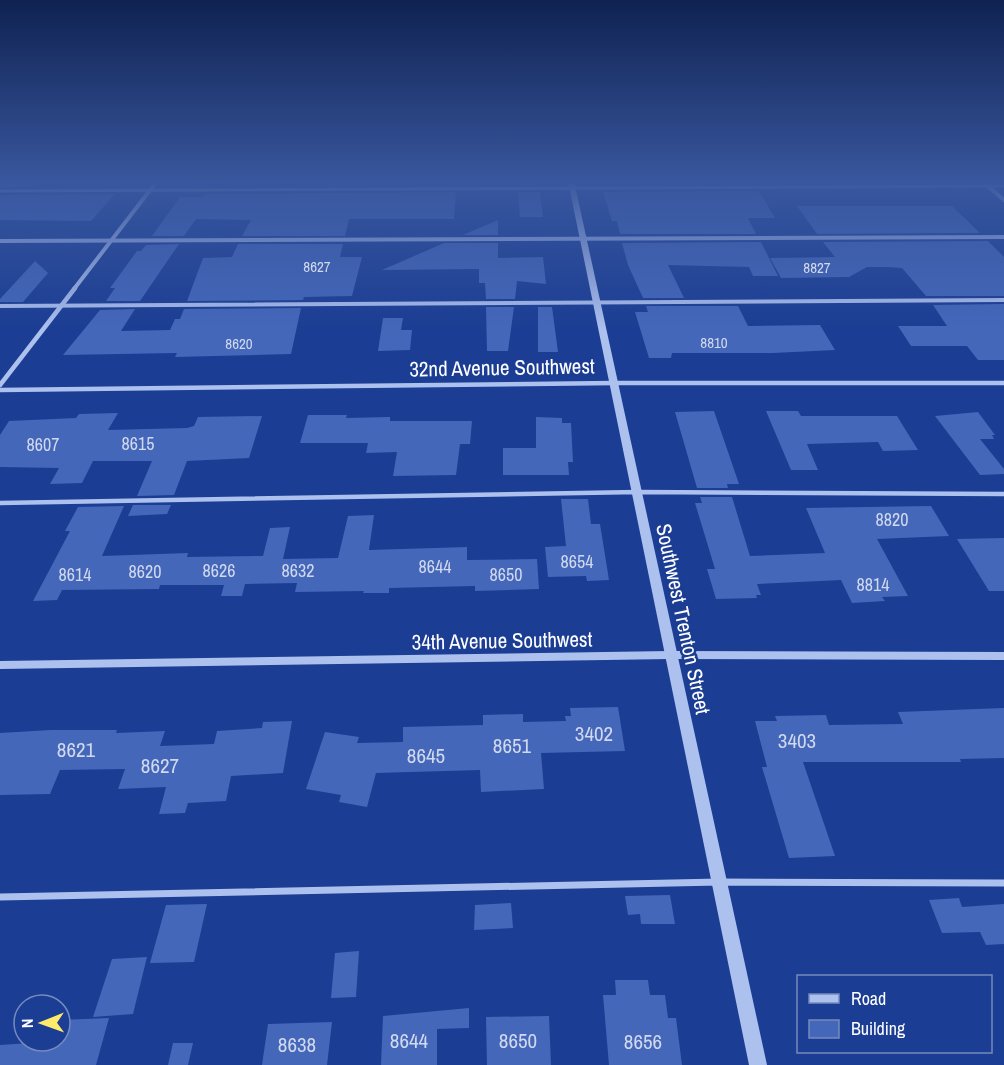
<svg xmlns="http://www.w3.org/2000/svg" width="1004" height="1065" font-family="'Archivo Narrow',sans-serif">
  <rect width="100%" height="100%" fill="#1b3d93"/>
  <g fill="#4467ba">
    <polygon points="0,181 39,181 33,187 0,187"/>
    <polygon points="325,181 396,181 395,185 323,186"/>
    <polygon points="609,181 709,181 710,184 610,184"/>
    <polygon points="759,191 775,218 748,218 756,234 620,234 617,221 612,221 603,192"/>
    <polygon points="456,192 454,219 349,219 345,236 242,236 251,220 196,219 184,236 152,236 180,197 203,197 205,194"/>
    <polygon points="518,192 540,192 543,217 520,217"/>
    <polygon points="115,194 91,221 0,220 0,195"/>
    <polygon points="797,206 952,206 980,233 817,234"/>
    <polygon points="498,220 498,235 463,235"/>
    <polygon points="988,241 1004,257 1004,296 926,296 902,268 887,267 867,267 849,277 781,278 770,258 835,257 823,242"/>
    <polygon points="761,242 778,276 753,276 749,267 668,265 684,298 643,298 628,265 622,243"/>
    <polygon points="444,243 498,243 498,258 543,257 546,284 517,281 515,299 486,299 485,283 479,283 479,269 382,270"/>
    <polygon points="179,244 140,301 106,301 115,288 110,288 137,251 141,251 146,245"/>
    <polygon points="238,244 343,244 340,257 362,257 352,296 304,297 303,300 187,301 203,258 232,257"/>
    <polygon points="35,261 48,273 23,302 0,302 0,299"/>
    <polygon points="1004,304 1004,360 978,360 967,346 911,346 898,326 947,326 933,305"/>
    <polygon points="646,306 738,306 748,326 820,325 835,350 773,353 672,353 671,358 649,358 635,312 648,312"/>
    <polygon points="486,307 514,307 508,351 487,351"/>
    <polygon points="538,307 552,307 558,352 538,352"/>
    <polygon points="301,308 291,354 175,357 177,353 63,355 100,310 135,309 121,331 170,330 175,319 180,319 184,309"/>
    <polygon points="383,318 403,318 401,330 412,330 410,350 378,351"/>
    <polygon points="714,411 739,484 727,484 728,488 697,488 675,412"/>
    <polygon points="766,411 798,411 801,416 897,416 918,450 883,451 878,442 807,444 818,470 791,470"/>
    <polygon points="978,412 995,435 992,435 994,439 980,439 1004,469 1004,474 980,475 935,416"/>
    <polygon points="118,413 108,430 187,428 194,426 198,417 262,416 249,458 187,461 174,495 137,496 152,461 93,461 82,483 50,484 59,468 0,467 0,435 9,421 76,418 79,414"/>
    <polygon points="308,415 347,415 346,418 390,417 390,421 472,421 470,444 460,444 456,475 393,476 397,452 366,453 368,443 300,443"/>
    <polygon points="536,417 562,418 562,423 571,423 573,462 568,462 569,475 503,475 503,448 536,448"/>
    <polygon points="700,497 732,497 750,556 825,553 806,508 931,506 949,536 877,539 908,596 882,597 885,601 852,603 841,580 757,584 761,595 756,595 757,598 716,599 707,569 715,569 695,503 702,503"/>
    <polygon points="561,499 588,499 591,524 600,524 609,580 587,581 586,576 548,577 545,547 566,546"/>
    <polygon points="133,505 171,505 167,514 128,516"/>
    <polygon points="124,506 102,556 188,553 187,557 263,556 270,528 290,527 283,559 338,558 348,516 374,515 369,550 467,547 467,560 537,559 539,589 475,591 475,586 389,588 389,593 363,593 364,591 295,592 297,583 245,584 242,596 221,596 224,585 160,585 159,589 62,590 57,600 33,601 70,531 65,531 78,507"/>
    <polygon points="1004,538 1004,591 989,591 957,539"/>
    <polygon points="618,707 625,751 541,753 544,789 481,792 480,770 376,773 367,807 339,802 341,795 306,789 325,732 359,737 357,743 403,742 403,727 483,725 483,715 523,714 523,722 566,721 565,716 571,716 570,708"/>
    <polygon points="1004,708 1004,758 960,759 961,762 803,762 835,856 789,858 762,767 767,767 755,721 777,721 775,716 826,715 829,725 903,724 898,712"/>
    <polygon points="292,721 283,773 231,776 226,801 188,803 185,813 159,814 166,787 118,789 125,769 60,770 50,794 0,795 0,733 51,730 117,730 116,733 165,731 160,746 214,744 217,731 262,728 263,722"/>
    <polygon points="670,895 675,924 641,924 640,914 628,915 625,896"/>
    <polygon points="959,898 962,907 1004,904 1004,944 986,945 980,932 942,933 929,900"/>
    <polygon points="511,903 513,928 474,930 475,905"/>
    <polygon points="207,904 194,962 150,963 166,905"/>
    <polygon points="359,951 356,997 331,998 335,953"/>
    <polygon points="147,957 133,1014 93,1017 112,959"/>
    <polygon points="615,980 648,980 650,995 665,995 668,1018 676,1018 682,1065 609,1065 603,995 616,995"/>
    <polygon points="469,1008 469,1028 437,1029 437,1065 381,1065 383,1016"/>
    <polygon points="549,1016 551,1065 487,1065 486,1017"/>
    <polygon points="109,1018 96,1065 0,1065 0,1045 60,1041 60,1020"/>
    <polygon points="332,1022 327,1065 262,1065 268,1024"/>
    <polygon points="173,1043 193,1043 188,1065 168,1065"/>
  </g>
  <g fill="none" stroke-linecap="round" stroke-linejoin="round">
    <polyline stroke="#adc1ef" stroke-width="3" points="0,191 1004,186"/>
    <polyline stroke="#adc1ef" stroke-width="4" points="0,306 1004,300"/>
    <polyline stroke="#adc1ef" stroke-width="4.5" points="0,503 638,492 1004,494"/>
    <polyline stroke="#adc1ef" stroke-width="7" points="0,897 719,882 1004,883"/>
    <g stroke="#adc1ef" stroke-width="4">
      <polyline points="982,181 1004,200"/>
      <polyline points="0,241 1004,237"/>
      <polyline points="74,289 157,181"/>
    </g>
    <g stroke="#adc1ef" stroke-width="4.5">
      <polyline points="0,385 75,288"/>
      <polyline points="0,390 615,383 1004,383"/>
    </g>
    <polyline stroke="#adc1ef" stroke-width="8" points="0,665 670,655 1004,656"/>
    <polygon fill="#adc1ef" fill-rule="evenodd" points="568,181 574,181 767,1065 749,1065"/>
  </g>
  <linearGradient id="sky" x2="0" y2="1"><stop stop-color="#0f2251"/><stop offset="0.55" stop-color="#39579e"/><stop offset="1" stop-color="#39579e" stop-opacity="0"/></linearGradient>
  <rect width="1004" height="330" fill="url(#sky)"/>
  <g text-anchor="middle" stroke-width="5" stroke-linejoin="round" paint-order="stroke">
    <g font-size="15" fill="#d0d9ee">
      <text x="317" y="272">8627</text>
      <text x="817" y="273">8827</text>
      <text x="714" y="348">8810</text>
      <text x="239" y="349">8620</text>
    </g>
    <g font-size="18" fill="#d0d9ee">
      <text x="138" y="450">8615</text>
      <text x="43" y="451">8607</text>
      <text x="892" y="526">8820</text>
      <text x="577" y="568">8654</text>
      <text x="435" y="573">8644</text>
      <text x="219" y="577">8626</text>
      <text x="298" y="577">8632</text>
      <text x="145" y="578">8620</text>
      <text x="75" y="581">8614</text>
      <text x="506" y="581">8650</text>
      <text x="873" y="591">8814</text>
    </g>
    <g font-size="21" fill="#fff" stroke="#1b3d93">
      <text transform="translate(502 368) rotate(-1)" y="7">32nd Avenue Southwest</text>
      <text transform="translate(683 619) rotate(78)" y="7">Southwest Trenton Street</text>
      <text transform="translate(502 641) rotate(-1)" y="7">34th Avenue Southwest</text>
    </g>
    <g font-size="21" fill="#d0d9ee">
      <text x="594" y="741">3402</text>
      <text x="797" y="748">3403</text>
      <text x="512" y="753">8651</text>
      <text x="76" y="757">8621</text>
      <text x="426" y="763">8645</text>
      <text x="160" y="773">8627</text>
      <text x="409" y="1048">8644</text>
      <text x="518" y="1048">8650</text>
      <text x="643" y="1049">8656</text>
      <text x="297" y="1052">8638</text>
    </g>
  </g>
  <rect x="797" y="975" width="195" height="78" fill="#1b3d93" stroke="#768bbe" stroke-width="1.5"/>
  <rect x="809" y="994" width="30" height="9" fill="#adc1ef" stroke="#768bbe" stroke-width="1.5"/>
  <text x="851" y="1005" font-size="18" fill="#ffffff">Road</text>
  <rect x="809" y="1020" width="30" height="18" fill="#4467ba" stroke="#768bbe" stroke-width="1.5"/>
  <text x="851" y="1035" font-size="18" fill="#ffffff">Building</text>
  <g transform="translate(42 1023) rotate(269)"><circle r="28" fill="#1b3d93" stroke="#768bbe" stroke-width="1.5"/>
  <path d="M0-4.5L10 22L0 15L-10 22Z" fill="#ffeb6b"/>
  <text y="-9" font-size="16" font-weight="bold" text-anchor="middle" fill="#ffffff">N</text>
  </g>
</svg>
